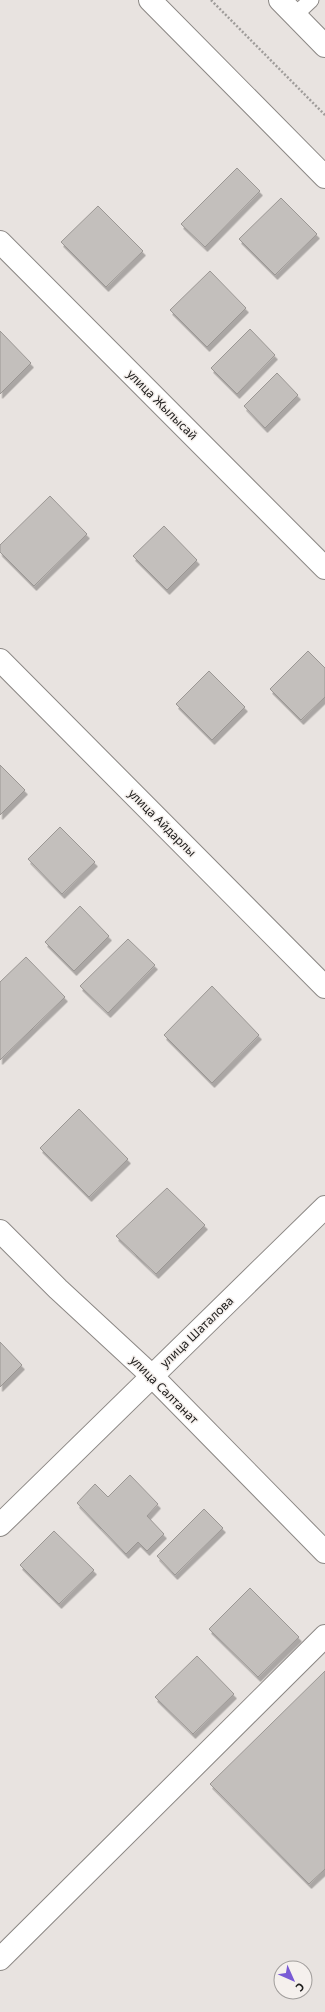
<svg xmlns="http://www.w3.org/2000/svg" width="325" height="2012" font-family="'Noto Sans',sans-serif">
  <defs>
    <filter id="shadow"><feDropShadow dx="2.5" dy="4.5" stdDeviation="0" flood-color="#0004"/></filter>
  </defs>
  <rect width="100%" height="100%" fill="#e8e3e0"/>
  <g fill="#c3bfbc" stroke="#9b9794" filter="url(#shadow)">
    <polygon points="237,168 260,191 205,247 181,224"/>
    <polygon points="281,198 317,234 275,275 239,239"/>
    <polygon points="98,206 143,251 106,287 61,242"/>
    <polygon points="210,271 246,308 207,347 170,310"/>
    <polygon points="250,329 275,355 237,394 211,368"/>
    <polygon points="0,331 31,363 0,394"/>
    <polygon points="277,373 298,395 265,428 244,406"/>
    <polygon points="50,496 87,534 34,586 0,552 0,545"/>
    <polygon points="164,526 197,560 167,590 133,556"/>
    <polygon points="308,651 325,668 325,697 301,720 270,689"/>
    <polygon points="209,671 245,707 212,740 176,704"/>
    <polygon points="0,765 25,790 0,815"/>
    <polygon points="60,827 95,862 62,894 28,859"/>
    <polygon points="80,906 109,936 74,971 45,942"/>
    <polygon points="128,939 155,965 108,1013 80,986"/>
    <polygon points="26,957 65,997 0,1060 0,982"/>
    <polygon points="212,986 259,1035 212,1083 164,1035"/>
    <polygon points="79,1109 128,1159 89,1197 40,1148"/>
    <polygon points="167,1188 205,1225 156,1274 116,1236"/>
    <polygon points="0,1342 22,1365 0,1387"/>
    <polygon points="130,1475 158,1504 147,1516 164,1534 147,1551 138,1542 126,1554 77,1503 95,1484 108,1497"/>
    <polygon points="204,1509 223,1528 175,1575 157,1556"/>
    <polygon points="54,1531 94,1570 59,1604 20,1565"/>
    <polygon points="250,1588 299,1637 258,1677 209,1629"/>
    <polygon points="197,1656 234,1694 193,1734 155,1697"/>
    <polygon points="325,1671 325,1869 309,1884 210,1784"/>
  </g>
  <g fill="none" stroke-linecap="round" stroke-linejoin="round">
    <defs>
      <polyline id="service" points="295,15 311,0"/>
      <g id="minor">
        <polyline points="150,0 325,177"/>
        <polyline points="0,242 325,568"/>
        <polyline points="0,660 325,987"/>
        <polyline points="0,1231 58,1289 152,1376 325,1552"/>
        <polyline points="0,1525 325,1207"/>
        <polyline points="0,1959 325,1636"/>
      </g>
      <polyline id="tertiary" points="280,0 325,46"/>
    </defs>
    <use href="#service" stroke="#8b8784" stroke-width="17"/>
    <use href="#minor" stroke="#8b8784" stroke-width="24"/>
    <use href="#tertiary" stroke="#8b8784" stroke-width="24"/>
    <polyline stroke="#9f9c9a" stroke-width="2.5" stroke-dasharray="2 2" stroke-linecap="butt" points="211,0 325,115"/>
    <use href="#service" stroke="#fff" stroke-width="15"/>
    <use href="#minor" stroke="#fff" stroke-width="22"/>
    <use href="#tertiary" stroke="#fff" stroke-width="22"/>
  </g>
  <g text-anchor="middle" stroke-width="3" stroke-linejoin="round" paint-order="stroke">
    <g font-size="12" fill="#21201f" stroke="#f5f0ed">
      <text transform="translate(162 405) rotate(45)" y="4">улица Жылысай</text>
      <text transform="translate(162 823) rotate(45)" y="4">улица Айдарлы</text>
      <text transform="translate(197 1332) rotate(-44)" y="4">улица Шаталова</text>
      <text transform="translate(164 1390) rotate(45)" y="4">улица Салтанат</text>
    </g>
  </g>
  <g transform="translate(293 1980) rotate(135)"><circle r="19" fill="#f5f0ed" stroke="#a09d9b"/>
  <path d="M0-3L7 15L0 10L-7 15Z" fill="#795ad5"/>
  <text y="-6" font-size="11" font-weight="bold" text-anchor="middle" fill="#21201f">С</text>
  </g>
</svg>
